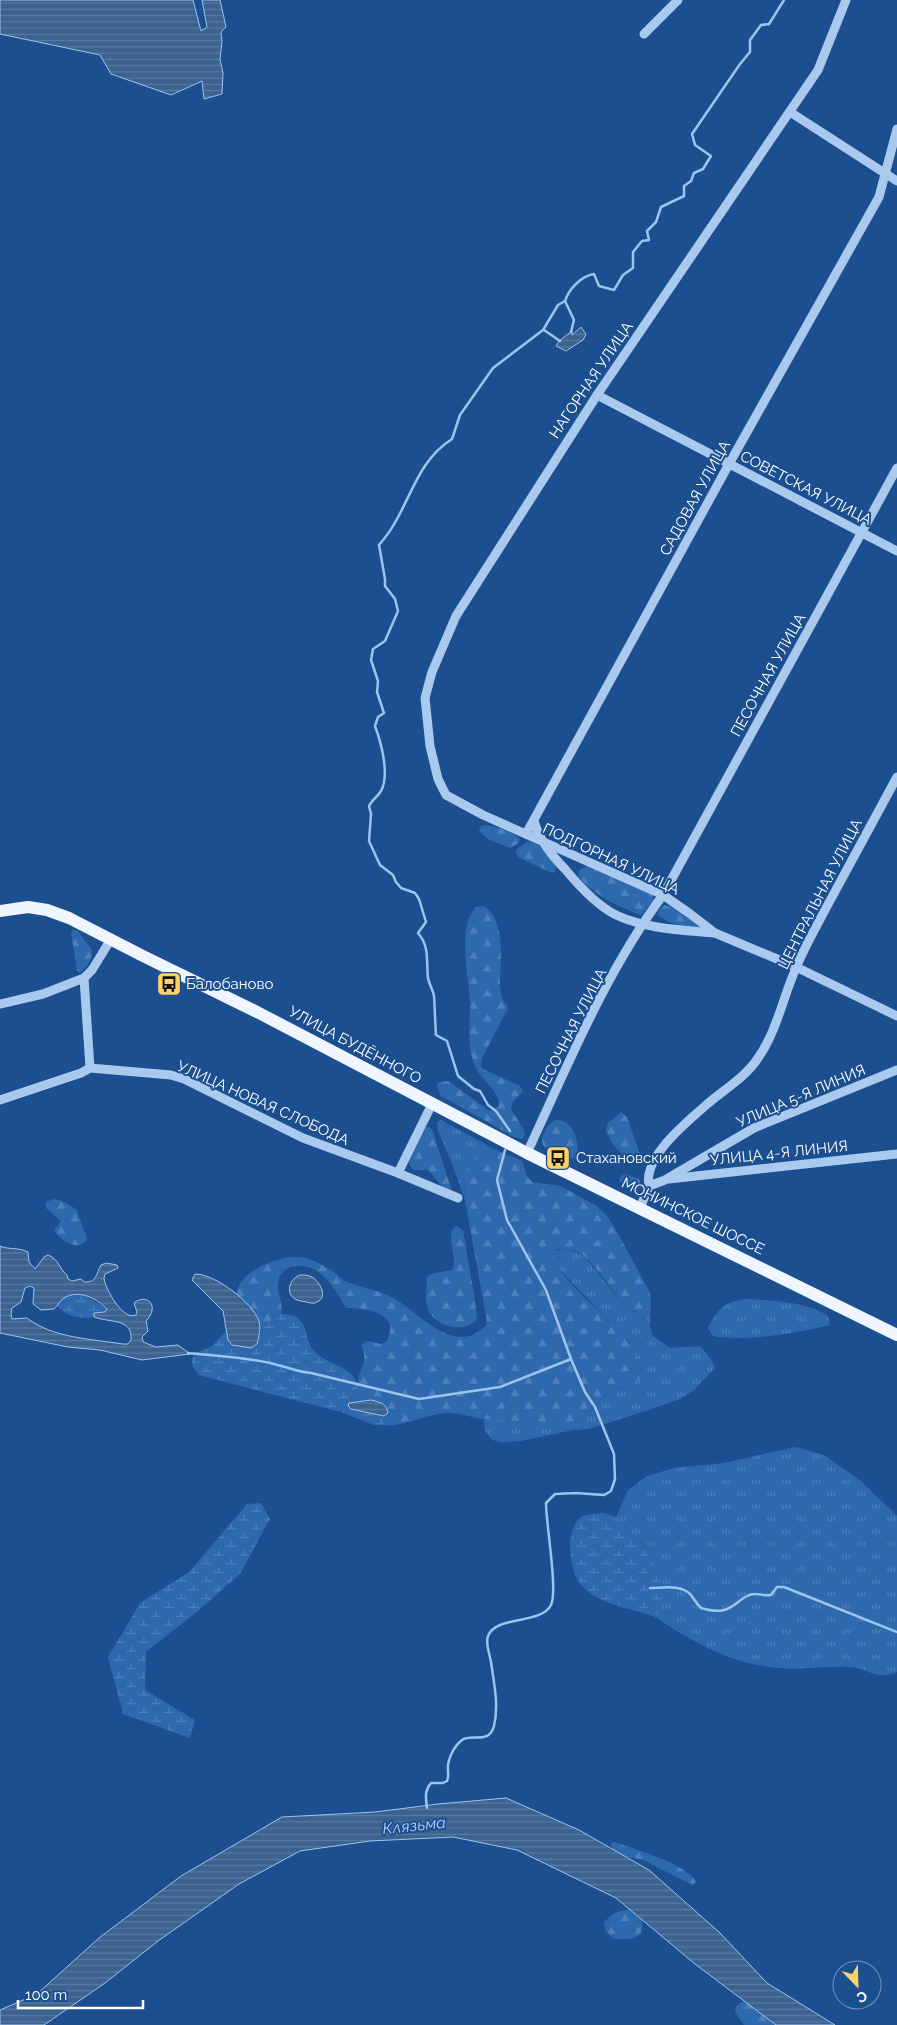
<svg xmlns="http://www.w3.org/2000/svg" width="897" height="2025" font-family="Raleway,sans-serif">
  <defs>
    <pattern id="grass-tufts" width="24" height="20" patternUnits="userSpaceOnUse" patternTransform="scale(1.25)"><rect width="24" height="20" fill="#2e69ad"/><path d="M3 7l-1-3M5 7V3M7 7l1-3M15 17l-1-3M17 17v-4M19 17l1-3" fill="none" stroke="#4d80b9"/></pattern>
    <pattern id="forest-firs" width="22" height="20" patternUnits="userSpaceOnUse" patternTransform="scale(1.25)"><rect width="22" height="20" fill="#2e69ad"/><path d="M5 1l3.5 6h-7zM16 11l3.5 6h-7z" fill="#4d80b9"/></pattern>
    <pattern id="wetland-marsh" width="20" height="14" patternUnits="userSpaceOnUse" patternTransform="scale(1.25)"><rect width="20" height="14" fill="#2e69ad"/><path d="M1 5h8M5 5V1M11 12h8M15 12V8" fill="none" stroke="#4d80b9"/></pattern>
    <pattern id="water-rules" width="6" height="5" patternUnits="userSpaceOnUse" patternTransform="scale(1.25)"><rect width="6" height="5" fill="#3c6290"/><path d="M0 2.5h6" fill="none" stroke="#597aa1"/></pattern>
  </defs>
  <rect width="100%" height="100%" fill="#1b4f8f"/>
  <g fill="url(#grass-tufts)">
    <polygon points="441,1120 496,1150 490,1149 464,1180 465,1200 452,1164 438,1131 437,1122"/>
    <polygon points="566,1248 583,1255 629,1311 637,1312 651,1303 650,1327 653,1336 670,1348 700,1346 711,1359 715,1368 694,1390 680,1399 652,1409 589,1429 573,1430 521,1441 502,1442 492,1440 485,1431 484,1419 578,1421 610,1390 626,1386 641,1376 642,1368 629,1341 555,1265 552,1256 554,1251"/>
    <path d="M746,1299c26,2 60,2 82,17l2,9c-32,8 -84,17 -117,11l-5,-8c10,-20 17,-26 38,-29z"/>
    <path d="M795,1447l29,8 37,26 36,35v156c-23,9 -27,-4 -48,-5 -23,-1 -46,3 -69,1 -51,-4 -86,-26 -127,-52l6,-2 -12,-65 -31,-32 12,-27 19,-14 27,-8 50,-5z"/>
  </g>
  <g fill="url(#forest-firs)">
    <path d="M486,825c11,2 25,6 34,14l-1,4 -9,5 -22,-9 -9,-8 2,-5z"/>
    <path d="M527,842c15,0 21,13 29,25l-1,5 -3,1 -34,-16 -2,-5 2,-4z"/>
    <path d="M588,866l64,27 2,7 -13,15c-18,-6 -54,-23 -63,-40l1,-5z"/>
    <path d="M664,905c16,2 28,14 39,25l-32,-7 -13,-7v-5z"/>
    <path d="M484,906c23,16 16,56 16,81l2,11 6,10 -26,50 -1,8 2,3 37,17 3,5 -10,11 -2,7 13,21 1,6 -3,3 -8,-2 -73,-41 -4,-9 1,-5 10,-1 42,30 9,-5c1,-17 -20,-26 -25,-42 -7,-19 -4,-41 -4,-61 -1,-27 -14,-74 6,-96z"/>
    <path d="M73,930h4l15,20c1,9 -6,19 -13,23l-2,-3 -6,-37z"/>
    <path d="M621,1112l6,5 13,37 -3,6c-14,1 -27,-18 -31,-30l2,-7z"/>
    <path d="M556,1120c18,-1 25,24 20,38 -16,2 -43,-9 -31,-27 3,-6 5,-8 11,-11z"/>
    <polygon points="426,1127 430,1127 433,1132 452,1191 446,1191 428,1170 414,1170 410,1166 409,1161"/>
    <path d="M484,1149l12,1 26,11 5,15 5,6 29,4 34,19 9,7 11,16 35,65 1,10 -14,9 -8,-1c-13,-16 -31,-42 -45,-55 -8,-7 -22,-10 -30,-5 -2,8 0,13 6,20l24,26 33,30 17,22 8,19 -1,8 -5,7 -26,7 -32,31 -11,3c-27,-2 -54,-3 -81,-5 -13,-1 -25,-6 -38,-6 -22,0 -41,14 -64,12l2,-4 -2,-5 4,-2 -32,-13 -7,2 9,-15c-3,-19 13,-21 3,-43l6,-4 14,3 6,-3c2,-5 4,-12 3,-16 -6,-16 -31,-17 -44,-17 -11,-19 -25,-45 -50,-42 -7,1 -13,4 -16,10 -6,13 4,25 1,38l-8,3 -13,15 -1,-11 -23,-27c4,-16 14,-22 28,-29 27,-12 43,-11 68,6 6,3 9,9 15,11 16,6 33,8 48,17 26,15 61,60 92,25l-1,-8 -21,-116 -1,-20 9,-19z"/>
    <polygon points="627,1174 639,1179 642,1187 637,1190 623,1187 619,1179 622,1175"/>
    <path d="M54,1199l8,2 14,8 11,29c-6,16 -28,2 -33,-8l7,-9 -15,-13v-6z"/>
    <path d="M456,1226l7,4 12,70 2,20c-14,14 -42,7 -49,-11 -4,-9 -1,-22 -1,-32 7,-6 17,-4 26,-8 5,-14 -9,-33 3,-43z"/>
    <path d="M614,1842c19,6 75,23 82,40l-3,3 -50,-25 -19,-4 -12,-7 -1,-6z"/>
    <path d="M628,1909l14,11c3,22 -13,19 -29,19l-8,-9 -1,-8 10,-9z"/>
    <polygon points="744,2001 776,2025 744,2025 735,2012 736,2006"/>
  </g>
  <g fill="url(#wetland-marsh)">
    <path d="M75,1294h8l24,15 -2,3 -11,1v4c-15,2 -26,0 -37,-11l8,-9z"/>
    <path d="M281,1314c32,0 19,24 35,39 14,13 39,13 42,35l-6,9 -4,10 3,2 33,7 2,5 -2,4h-10l-30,-12 -145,-38c-7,-8 -9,-11 -5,-21l18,-8 14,-15c2,15 13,15 26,17l5,-4c4,-14 10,-26 24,-30z"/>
    <polygon points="261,1503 270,1519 240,1574 198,1611 146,1652 145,1690 195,1720 190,1738 123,1714 108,1657 140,1603 189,1572 247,1504"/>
    <path d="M604,1513l12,4 31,32 15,29 2,21 -5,15 -6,2c-24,-8 -56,-12 -73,-32 -11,-14 -15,-52 -1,-65 6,-6 17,-5 25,-6z"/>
  </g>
  <g fill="url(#water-rules)" stroke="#9cc4f0" fill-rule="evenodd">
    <polygon points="0,0 193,0 201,31 207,27 202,0 220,0 226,27 221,32 222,41 220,59 223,73 222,94 204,99 202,81 171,95 111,74 100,55 0,34"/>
    <polygon points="581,327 586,334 583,340 566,351 556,346 559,341 572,331 572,335"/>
    <path d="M0,1246c9,4 18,1 28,6l1,10 6,7 9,-12 4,-2c11,4 11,14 19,20l1,4 4,2 9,-2 3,3c13,1 12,-8 17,-17l5,-2 11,2 1,3 -13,6 -1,4c1,11 19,43 32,37l1,-3 -3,-9c12,-10 27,2 12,18l2,10 -6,6 1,5 13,5 22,-2 12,9 -48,6 -42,-10 -32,-3 -68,-14zM30,1286l4,2 -1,16 8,6 13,-1c4,-3 6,-9 10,-11 15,-9 32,0 43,11l-2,3 -11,1v4c16,6 39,1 37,23l-3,4h-5c-32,-5 -70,-6 -96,-26l-15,1 -1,-5 1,-6 9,-6 4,-14z"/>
    <path d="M195,1274c20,0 57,28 64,47 2,8 0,15 -2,23l-6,4 -19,-3 -4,-5 -5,-29 -31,-31z"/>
    <path d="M300,1275c5,0 8,0 12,2 7,4 17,20 5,25 -3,2 -7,1 -11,0 -4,-1 -8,-1 -11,-3 -11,-7 -4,-21 5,-24z"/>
    <path d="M371,1400c9,2 16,4 17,13l-4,3 -33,-7 -3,-3 1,-3z"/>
    <polygon points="506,1798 579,1830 649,1870 720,1933 767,1983 835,2025 776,2025 695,1964 616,1898 517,1850 453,1837 370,1841 300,1851 239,1884 158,1941 105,1983 44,2025 0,2025 0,2010 37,1994 99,1938 181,1876 282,1817 375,1812 438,1804"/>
  </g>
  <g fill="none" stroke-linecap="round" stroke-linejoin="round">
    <g stroke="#9cc4f0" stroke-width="2.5">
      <polyline points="565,301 574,320 571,332"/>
      <polyline points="544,330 560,341"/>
      <path d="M510,1131l-14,-20 -8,-6 -8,-14 -6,-2 -16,-13 -11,-35 -11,-6c-1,-13 -1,-26 -2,-39 -1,-6 -5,-12 -6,-18 -2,-17 2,-31 -10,-45l8,-11 -7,-23 -4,-6 -14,-5 -5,-6 -3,-7 -13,-10 -11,-24 2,-27 -2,-8c3,-6 9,-10 12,-15 9,-16 0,-49 -6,-65l3,-9 6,-4 -7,-21 1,-11 -7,-21 2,-11 12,-8 13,-30 -3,-12 -10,-13v-7l-6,-34c5,-6 10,-12 14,-19 19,-31 26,-66 59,-87l8,-24 33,-47 50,-38 15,-25 7,-4c4,-12 16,-25 29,-27l5,12 15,4 9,-15 10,-7v-16l9,-11 7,-1 -2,-9 9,-9 5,-15 23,-11v-10l7,-5 3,-8 9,-4 8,-13 -16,-11 -3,-11 48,-70 10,-12v-12l11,-15 8,-1 15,-24"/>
      <path d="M188,1353c29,3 58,4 86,11 13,3 24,8 37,9l108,26 81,-12 71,-28"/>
      <path d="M650,1588c13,0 31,-4 41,7 3,4 6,9 10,13 7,2 16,4 23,2 11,-2 20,-17 32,-16 5,0 9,2 15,1l6,-8h7l113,45"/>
      <path d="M427,1808c-1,-10 -3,-17 4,-25h12l4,-2c2,-5 1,-6 1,-11 -1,-10 6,-24 14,-30 9,-7 27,5 32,-14 5,-20 0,-43 -3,-64 -1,-7 -6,-19 -3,-26 8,-21 53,-11 63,-31 7,-14 -5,-81 -5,-102l9,-9 21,-1 28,2 7,-4 4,-12 -1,-25 -19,-47 -10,-15 -14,-33 -25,-69 -39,-70 -10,-40 8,-30"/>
    </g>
    <g stroke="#a9c9ee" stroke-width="9">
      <polyline points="846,0 818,70 597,395 456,616 432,672 425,698 430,746 438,779 446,795 483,815 663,895 689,913 715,933 796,967 897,1016"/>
      <polyline points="644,34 678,0"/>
      <polyline points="790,112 897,181"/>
      <polyline points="597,395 897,551"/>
      <path d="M534,821c5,18 18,35 31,48 14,17 31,36 51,46 30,14 66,15 98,18"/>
      <polyline points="526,834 729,464 879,197 897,129"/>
      <polyline points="84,978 90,1068"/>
      <polyline points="0,1004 43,994 84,978 92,970 111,939"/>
      <polyline points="0,1100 81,1073 90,1068 171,1075 184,1079 303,1138 398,1173 458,1198"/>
      <path d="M527,1153c41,-88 78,-180 136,-258l234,-427"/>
      <polyline points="398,1173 432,1104"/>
      <polyline points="669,1179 897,1154"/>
      <path d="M649,1186c-6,-29 36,-62 56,-80 17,-15 41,-29 53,-48 19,-27 25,-61 38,-90 8,-20 19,-39 29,-58 24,-44 48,-89 72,-133"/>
      <polyline points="640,1208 649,1186 665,1180 754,1128 897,1070"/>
    </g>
    <polyline stroke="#f0f6ff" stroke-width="12" points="0,911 28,907 47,910 69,918 143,956 257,1012 527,1153 897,1335"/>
  </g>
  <defs>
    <symbol id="bus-square" viewBox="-11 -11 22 22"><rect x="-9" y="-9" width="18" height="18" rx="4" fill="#ffd166" stroke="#1b4f8f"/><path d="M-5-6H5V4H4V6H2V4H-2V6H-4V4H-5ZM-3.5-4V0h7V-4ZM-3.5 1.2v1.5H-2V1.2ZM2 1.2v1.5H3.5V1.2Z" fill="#111"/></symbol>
  </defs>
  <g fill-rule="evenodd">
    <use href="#bus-square" x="155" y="970" width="28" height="28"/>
    <use href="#bus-square" x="544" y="1144" width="28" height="28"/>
  </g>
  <g text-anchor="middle" stroke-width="4" stroke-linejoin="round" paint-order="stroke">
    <g font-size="15" fill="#fff" stroke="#1b4f8f">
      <text transform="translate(591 380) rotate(-56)" y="5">НАГОРНАЯ УЛИЦА</text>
      <text transform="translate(806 488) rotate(27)" y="5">СОВЕТСКАЯ УЛИЦА</text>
      <text transform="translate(695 498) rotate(-61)" y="5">САДОВАЯ УЛИЦА</text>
      <text transform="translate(768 675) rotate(-61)" y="5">ПЕСОЧНАЯ УЛИЦА</text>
      <text transform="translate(611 859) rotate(25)" y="5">ПОДГОРНАЯ УЛИЦА</text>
      <text transform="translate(820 894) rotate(-63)" y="5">ЦЕНТРАЛЬНАЯ УЛИЦА</text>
      <text transform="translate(571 1031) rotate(-63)" y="5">ПЕСОЧНАЯ УЛИЦА</text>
      <text transform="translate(355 1045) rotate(28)" y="5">УЛИЦА БУДЁННОГО</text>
      <text transform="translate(801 1096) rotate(-23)" y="5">УЛИЦА 5-Я ЛИНИЯ</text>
      <text transform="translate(263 1103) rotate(24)" y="5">УЛИЦА НОВАЯ СЛОБОДА</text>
      <text transform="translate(779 1153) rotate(-6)" y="5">УЛИЦА 4-Я ЛИНИЯ</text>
      <text transform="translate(693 1216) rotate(26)" y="5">МОНИНСКОЕ ШОССЕ</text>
    </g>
    <g font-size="15" fill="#fff" stroke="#1b4f8f" text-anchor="start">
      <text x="186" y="989">Балобаново</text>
      <text x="576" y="1163">Стахановский</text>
    </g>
    <g font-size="16" font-style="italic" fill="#b5d3f5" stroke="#1b4f8f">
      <text transform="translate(414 1825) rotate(-6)" y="6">Клязьма</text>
    </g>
  </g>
  <g transform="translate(857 1985) rotate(157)"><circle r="24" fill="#1b4f8f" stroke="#7695bc"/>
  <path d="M0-4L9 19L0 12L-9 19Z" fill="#ffd166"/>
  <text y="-8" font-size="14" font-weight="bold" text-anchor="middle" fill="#ffffff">С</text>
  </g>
  <path d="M18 2000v8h125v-8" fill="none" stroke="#ffffff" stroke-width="2.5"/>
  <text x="25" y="2000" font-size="15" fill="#ffffff" stroke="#1b4f8f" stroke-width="4" paint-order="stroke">100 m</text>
</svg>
